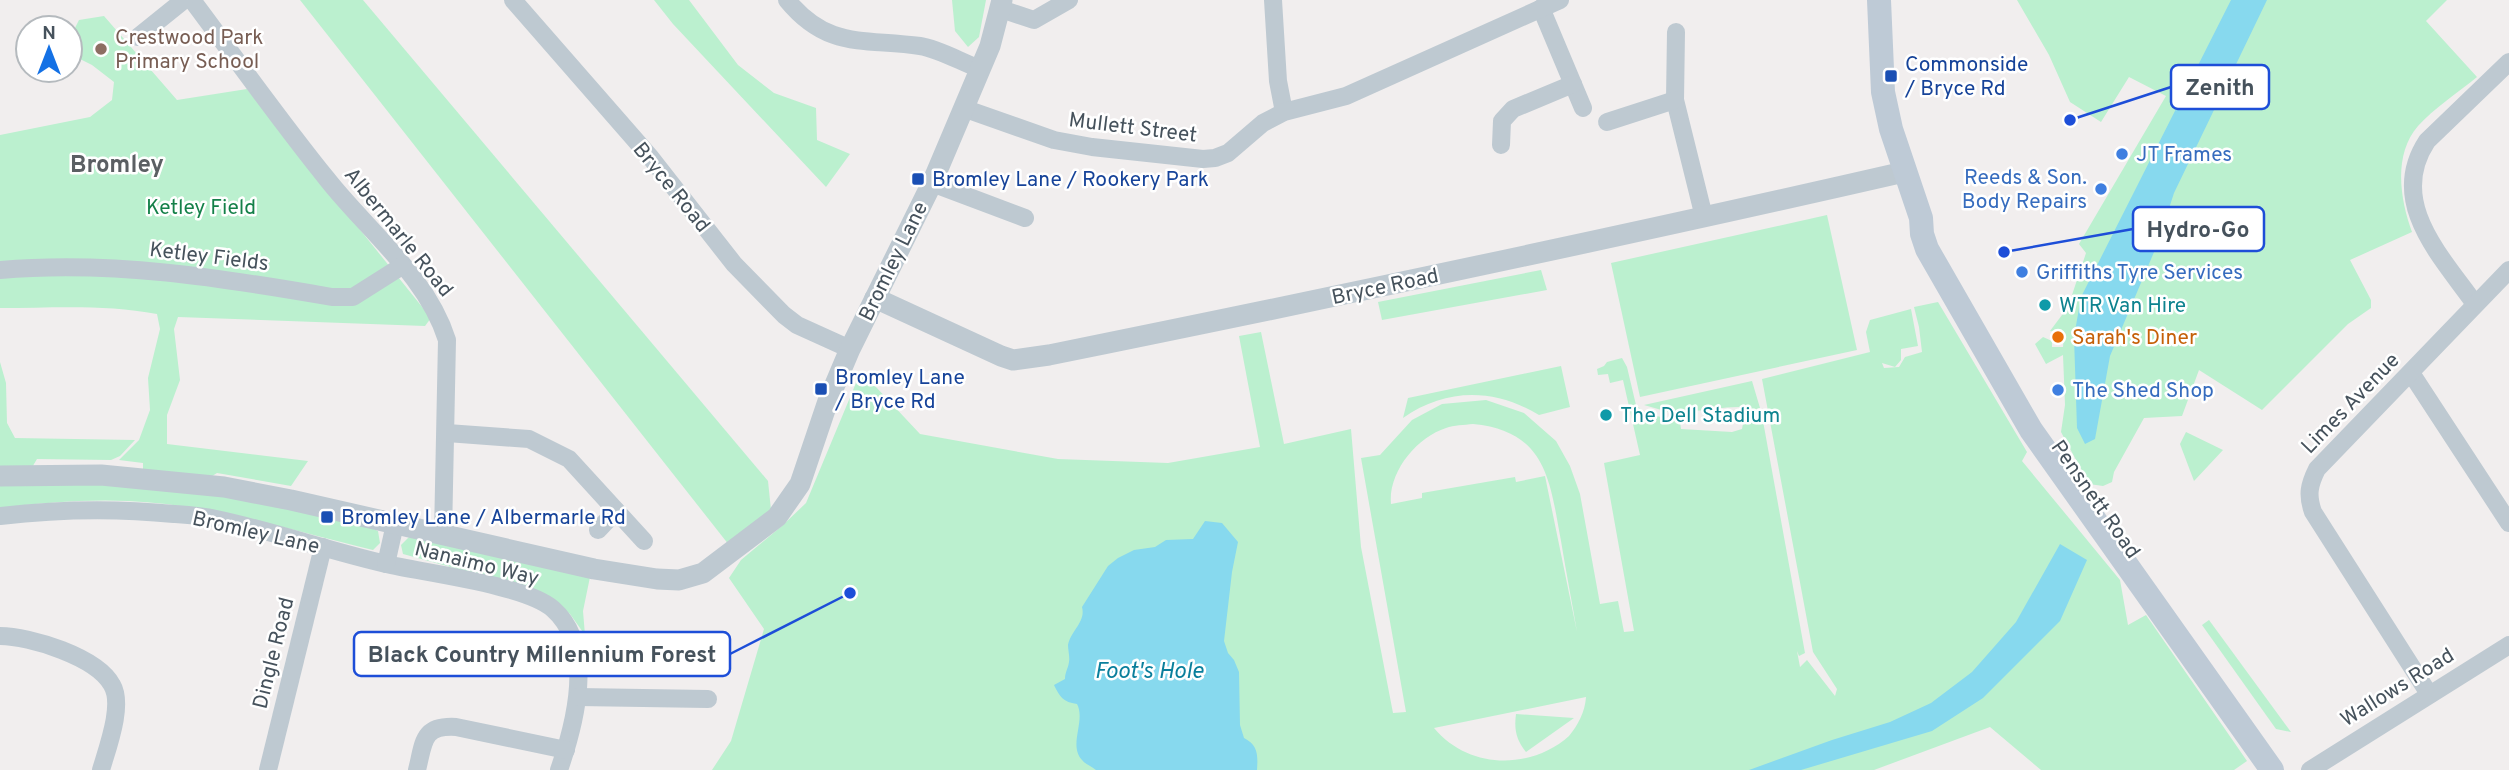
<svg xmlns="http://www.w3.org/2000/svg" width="2509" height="770" font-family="Overpass,sans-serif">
  <rect width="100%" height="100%" fill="#f1eeee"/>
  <g fill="#bbf0cf" fill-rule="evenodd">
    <polygon points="300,0 363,0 768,481 771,510 729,545"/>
    <polygon points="654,0 689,0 738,65 774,93 816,108 817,140 850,154 826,187 673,24"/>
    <polygon points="952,0 986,0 979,37 968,47 955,31"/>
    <path d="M2017,0h430l-21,21 51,56c-18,15 -44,32 -59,49 -25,29 -18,73 -6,106l-62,28 21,40v8l-23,16 -86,86 -63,-40 -17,46 -38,2 -30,54 -2,10 -9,4 -14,-2 -28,-52 4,-27 -2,-50 -17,9 -11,-20 8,-7 9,4v6h11l1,-14 -14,-2 18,-24 18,-54 -7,-9 87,-148 -37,-19 -28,45 -31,-20 -21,-47z"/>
    <path d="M104,16l73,84 70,-11 184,229 -6,8 -247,-9 -4,12 6,51 -13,35v29l141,17 -17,25 -74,-13 -8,5 -66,-5v-10l-24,-3 20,-20 11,-30 -2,-32 12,-49 -3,-15c-52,-10 -104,-6 -157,-6v-173l90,-18 22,-17 2,-18 -22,-17 -22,-11v-16l9,-18z"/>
    <polygon points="1827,215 1857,350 1640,397 1611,263"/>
    <polygon points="1541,270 1547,290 1382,320 1378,302"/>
    <path d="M1938,302l89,150 -5,9 98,119 8,45 18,-10 101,146 -13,9h-193l-51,-43 -116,43h-1162l19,-29 33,-112 -35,-51 12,-18 42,-35 23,-22 55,-132 59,63 138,25 110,4 92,-16 -21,-111 22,-4 23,112 67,-15 10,118 32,166 13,-1 -45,-254 19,-3 32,-35 30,-16 44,-4 38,13 32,28 14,25 10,28 20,110 18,-3 6,31 10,-1 -30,-168 36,-8 -17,-75 -13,3 -2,-9 -10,1 -1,-6 7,-3 3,-4 15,-4 5,9 9,38c11,11 30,13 44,16l1,8 51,3 10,-3 2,-11 14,-2 5,5 42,232 -6,3 -2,-5 3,16 7,-7 28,36 2,-7 -24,-37 -51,-273 108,-27 -4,-20 4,-12 41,-11 7,37 -17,3v11l-6,7 -13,-4 2,5 15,-1 6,-10 17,-5 -3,-25 -5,-20zM1473,424c74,7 77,58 88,117 5,31 11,61 16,91l-32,-156 -29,6 -1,-5 -93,16v5l-31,6c-3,-32 26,-67 55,-76 8,-3 18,-3 27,-4zM1586,697c-1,15 -8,28 -17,39 -38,34 -100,34 -135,-8z"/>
    <polygon points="0,362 6,383 7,423 15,438 135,440 120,456 111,460 37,459 31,469 0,470"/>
    <path d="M1561,366l9,41 -31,8c-45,-27 -93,-27 -136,3l5,-20z"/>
    <path d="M1752,381l8,27 -17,5 -4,-6c-21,0 -40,6 -60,3v5l-35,-10z"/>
    <polygon points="2186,432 2223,450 2194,481 2180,444"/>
    <path d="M0,485h115l94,7 155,33 14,6 2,12 -7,7c-78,-19 -166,-46 -245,-49 -42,-2 -87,2 -128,7z"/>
    <polygon points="409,537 590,577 583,611 585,635 570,614 538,591 403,554 401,545"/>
    <polygon points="2209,620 2291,732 2276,729 2202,625"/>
    <path d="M1516,714l58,4 -48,34c-10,-12 -12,-23 -10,-38z"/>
  </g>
  <g fill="#87d9ee">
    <polygon points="2231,0 2267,0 2174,193 2157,245 2110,356 2095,439 2085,444 2077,428 2074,337 2081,297"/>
    <path d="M1205,521l17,2 16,19 -6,30 -8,69 4,12 6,7 5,12 1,53 4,13c14,7 14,17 13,32h-161c-5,-4 -11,-6 -14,-10 -14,-15 4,-39 -5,-56 -14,-2 -17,-7 -23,-19l11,-6c0,-7 3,-10 4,-17 1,-5 -1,-12 -1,-17 3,-15 18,-23 14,-38l26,-41 10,-8 16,-8 21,-3 11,-7 27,-1z"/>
    <polygon points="2060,544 2087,560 2060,621 1983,698 1932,731 1801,770 1749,770 1832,740 1890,722 1931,703 1972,672 2016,622"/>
  </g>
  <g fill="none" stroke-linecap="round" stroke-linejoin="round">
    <g stroke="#bec9d1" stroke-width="18">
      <path d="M192,0c45,60 88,121 135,179 40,51 100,97 120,161l-4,195"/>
      <polyline points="513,0 651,158 734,264 784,315 797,325 850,349"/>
      <path d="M787,0c41,50 77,38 133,46 19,3 41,16 60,23"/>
      <polyline points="1273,0 1278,81 1284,112"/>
      <polyline points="1541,8 1583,108"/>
      <polyline points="1001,9 1034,20 1069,0"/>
      <polyline points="1676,32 1675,100 1704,217"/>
      <polyline points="138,37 184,0"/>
      <polyline points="963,108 1054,140 1092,147 1203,159 1215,158 1228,153 1263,123 1284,112 1346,96 1560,0"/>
      <polyline points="1607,122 1675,100"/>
      <polyline points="1501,145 1502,121 1513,109 1573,84"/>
      <polyline points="932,183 1025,218"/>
      <path d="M0,270c112,-10 222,8 332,27h21l49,-31"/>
      <path d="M2475,304c-34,-48 -88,-102 -48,-163l82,-79"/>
      <polyline points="2411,373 2509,523"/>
      <polyline points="447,433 529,439 569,459 644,541"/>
      <path d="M0,516c59,-7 115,-8 174,-2 14,1 29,2 42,5 57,12 113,32 170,45 39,9 140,21 167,45 43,38 22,115 6,161"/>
      <polyline points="598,530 616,511"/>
      <polyline points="386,564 395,524"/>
      <path d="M0,636c30,0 97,21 112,49 12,20 -5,64 -11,85"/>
      <path d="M2429,694l-116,-182c-6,-17 -4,-27 4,-43l192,-199"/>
      <polyline points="578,697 708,699"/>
      <polyline points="268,770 323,547"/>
      <path d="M417,770c7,-28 5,-45 39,-43l110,23"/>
      <polyline points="2310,770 2509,645"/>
    </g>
    <g stroke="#bec9d1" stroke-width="21">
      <path d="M875,298l126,58 12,4 36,-5c286,-58 571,-118 855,-183"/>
      <polyline points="0,476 101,475 224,487 291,500 594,569 657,579 679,580 703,573 777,517 800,484 828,401 850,349 932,183 990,46 1002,0"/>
    </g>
    <polyline stroke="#becad6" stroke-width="24" points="1879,0 1883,92 1891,129 1921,218 1922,234 1927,249 2031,430 2272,770"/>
  </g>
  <circle fill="#8d6e63" stroke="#fff" stroke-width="2.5" cx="101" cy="49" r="7"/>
  <g fill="#1a4fb4" stroke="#fff" stroke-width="2.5">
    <rect x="1884" y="69" width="14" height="14" rx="3.5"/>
    <rect x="911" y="172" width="14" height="14" rx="3.5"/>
    <rect x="814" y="382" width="14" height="14" rx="3.5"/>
    <rect x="320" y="510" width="14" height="14" rx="3.5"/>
  </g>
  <g fill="#3f7fe0" stroke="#fff" stroke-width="2.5">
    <circle cx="2122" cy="154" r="7"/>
    <circle cx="2101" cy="189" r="7"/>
    <circle cx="2022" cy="272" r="7"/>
    <circle cx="2058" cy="390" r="7"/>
  </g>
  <g fill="#0f9aa8" stroke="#fff" stroke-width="2.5">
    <circle cx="2045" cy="305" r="7"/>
    <circle cx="1606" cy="415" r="7"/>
  </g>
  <circle fill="#e8710a" stroke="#fff" stroke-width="2.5" cx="2058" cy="337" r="7"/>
  <g text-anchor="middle" stroke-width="5" stroke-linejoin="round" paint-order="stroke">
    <g font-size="21" fill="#785e54" stroke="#fff" text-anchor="start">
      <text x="115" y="44">Crestwood Park<tspan x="115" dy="24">Primary School</tspan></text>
    </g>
    <g font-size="21" fill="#164399" stroke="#fff" text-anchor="start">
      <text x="1905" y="71">Commonside<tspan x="1905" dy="24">/ Bryce Rd</tspan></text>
      <text x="932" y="186">Bromley Lane / Rookery Park</text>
      <text x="835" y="384">Bromley Lane<tspan x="835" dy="24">/ Bryce Rd</tspan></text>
      <text x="341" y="524">Bromley Lane / Albermarle Rd</text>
    </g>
    <g font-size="21" fill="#46525c" stroke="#fff">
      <text transform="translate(1133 127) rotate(7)" y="7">Mullett Street</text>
      <text transform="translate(672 187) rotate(51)" y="7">Bryce Road</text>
      <text transform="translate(399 232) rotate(51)" y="7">Albermarle Road</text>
      <text transform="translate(209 256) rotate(7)" y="7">Ketley Fields</text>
      <text transform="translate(893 261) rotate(-64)" y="7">Bromley Lane</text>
      <text transform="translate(1385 286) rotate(-12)" y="7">Bryce Road</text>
      <text transform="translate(2350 403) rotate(-46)" y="7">Limes Avenue</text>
      <text transform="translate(2096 499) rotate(55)" y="7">Pensnett Road</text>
      <text transform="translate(256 532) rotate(13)" y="7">Bromley Lane</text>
      <text transform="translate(477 563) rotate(14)" y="7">Nanaimo Way</text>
      <text transform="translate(273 653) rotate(-76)" y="7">Dingle Road</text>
      <text transform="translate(2397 687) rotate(-32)" y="7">Wallows Road</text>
    </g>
    <g font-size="21" fill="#366cbe" stroke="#fff" text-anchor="start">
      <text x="2136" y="161">JT Frames</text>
      <text x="2087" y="184" text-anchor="end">Reeds &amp; Son.<tspan x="2087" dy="24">Body Repairs</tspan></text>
      <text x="2036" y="279">Griffiths Tyre Services</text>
      <text x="2072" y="397">The Shed Shop</text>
    </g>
    <g font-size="21" fill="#148049" stroke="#fff">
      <text x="201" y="214">Ketley Field</text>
    </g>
    <g font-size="21" fill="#0d838f" stroke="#fff" text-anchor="start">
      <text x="2059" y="312">WTR Van Hire</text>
      <text x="1620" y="422">The Dell Stadium</text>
    </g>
    <g font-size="21" fill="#c56008" stroke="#fff" text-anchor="start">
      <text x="2072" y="344">Sarah's Diner</text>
    </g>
    <g font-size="23" font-style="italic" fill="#0a7f9c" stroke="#fff">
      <text x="1149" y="678">Foot's Hole</text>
    </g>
    <g font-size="24" font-weight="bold" fill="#5b5f63" stroke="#fff">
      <text x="117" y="172">Bromley</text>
    </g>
  </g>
  <path fill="none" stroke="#1d4ed8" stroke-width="2.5" d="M2070 120L2171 87M2004 252L2133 229M850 593L730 654"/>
  <g fill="#1d4ed8" stroke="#fff" stroke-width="2.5">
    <circle cx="2070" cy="120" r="7"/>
    <circle cx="2004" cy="252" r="7"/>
    <circle cx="850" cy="593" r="7"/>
  </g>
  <g fill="#fff" stroke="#1d4ed8" stroke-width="2.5">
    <rect x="2171" y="65" width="98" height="44" rx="7"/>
    <rect x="2133" y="207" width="131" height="44" rx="7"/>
    <rect x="354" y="632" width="376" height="44" rx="7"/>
  </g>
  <g font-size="23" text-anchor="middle" font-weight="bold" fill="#46525c">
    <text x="2220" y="95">Zenith</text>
    <text x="2198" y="237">Hydro-Go</text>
    <text x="542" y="662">Black Country Millennium Forest</text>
  </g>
  <g transform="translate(49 49)"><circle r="33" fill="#ffffff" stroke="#b5babe" stroke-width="2"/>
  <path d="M0-5L12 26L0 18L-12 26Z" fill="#1471e5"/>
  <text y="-10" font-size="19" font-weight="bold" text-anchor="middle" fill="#46525c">N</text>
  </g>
</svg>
